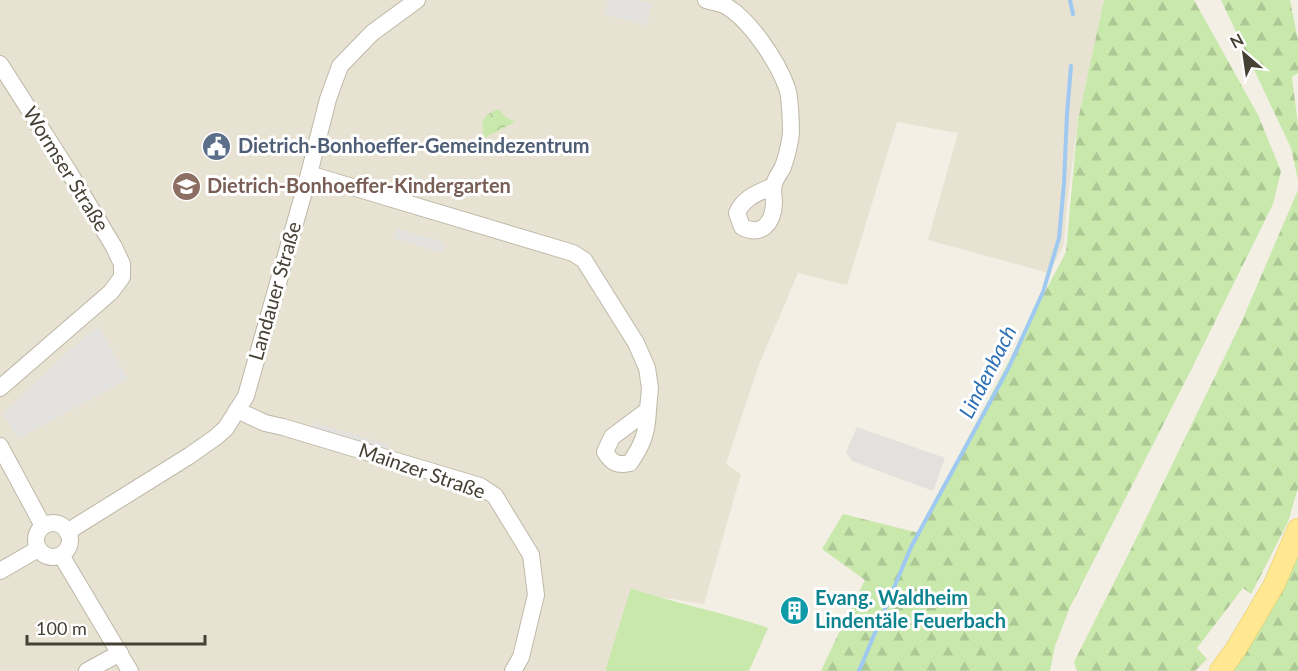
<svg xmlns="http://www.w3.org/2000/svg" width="1298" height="671" font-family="Lato,sans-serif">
  <defs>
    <pattern id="forest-firs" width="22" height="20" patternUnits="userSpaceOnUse" patternTransform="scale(1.5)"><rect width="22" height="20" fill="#c8e8ac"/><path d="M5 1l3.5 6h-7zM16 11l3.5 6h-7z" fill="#adc895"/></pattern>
    <pattern id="park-crowns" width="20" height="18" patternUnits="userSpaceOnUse" patternTransform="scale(1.5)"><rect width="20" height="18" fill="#c8e8ac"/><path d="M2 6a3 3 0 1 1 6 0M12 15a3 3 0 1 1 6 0" fill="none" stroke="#adc895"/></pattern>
  </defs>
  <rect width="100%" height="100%" fill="#f3efe4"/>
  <polygon fill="#e7e2d2" points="0,0 1104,0 1078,120 1067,204 1064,244 1049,273 928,240 958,133 897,122 847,285 798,273 758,367 726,464 741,474 704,604 654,596 632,588 605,671 0,671"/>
  <path fill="#c8e8ac" d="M631,588c45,16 92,24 137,40l-19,43h-144z"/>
  <g fill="url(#forest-firs)">
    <polygon points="1104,0 1194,0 1258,115 1281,171 1273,204 1192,368 1070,607 1055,646 1050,671 821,671 834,643 865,580 822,549 843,514 919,533 1066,252 1078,120"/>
    <polygon points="1221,0 1290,0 1298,40 1298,73 1292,77 1298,125 1298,180 1291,148"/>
    <polygon points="1298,190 1298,488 1288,522 1251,594 1243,588 1197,648 1207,659 1195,671 1077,671 1074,662 1131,549 1241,323"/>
    <polygon points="1298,557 1298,671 1227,671 1288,578"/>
  </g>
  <polygon fill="url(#park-crowns)" points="498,109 506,117 515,122 484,138 482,124 486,115"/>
  <g fill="#e3e1dd">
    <polygon points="608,0 639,0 652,4 646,26 604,14"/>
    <polygon points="396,228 445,243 441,253 394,238"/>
    <polygon points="99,327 128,379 18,439 3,413 89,332"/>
    <polygon points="313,422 389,445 386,454 310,431"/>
    <polygon points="857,427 945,458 933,491 852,461 846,452"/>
  </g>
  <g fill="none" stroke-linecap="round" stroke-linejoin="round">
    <g stroke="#9fc9f1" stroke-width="4">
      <polyline points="1070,0 1073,14"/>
      <polyline points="859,671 911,547 1008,369 1043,292 1059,238 1064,183 1067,114 1071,66"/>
    </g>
    <defs>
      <g id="minor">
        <path d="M706,0c6,2 13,3 18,5 25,13 54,57 63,83 3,7 4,36 4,45 -1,10 -5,27 -9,36 -3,5 -7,10 -8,16 -2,6 0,12 0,18 -1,20 -12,34 -32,24l-5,-14c7,-16 21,-20 36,-27"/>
        <polyline points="0,64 69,172 114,247 122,264 122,277 111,292 0,388"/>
        <path d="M309,174l264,79 11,7 52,83 11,25 3,20 -2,22 -36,27 -7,15c7,11 12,14 25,11 13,-19 17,-30 18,-53"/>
        <polyline points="237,410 265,423 283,427 480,486 495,496 531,555 536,595 521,657 513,671"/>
        <polyline points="0,446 43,526"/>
        <circle cx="53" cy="540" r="17"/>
        <polyline points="67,532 189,456 216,437 226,428 246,396 309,174 328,99 340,66 372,33 417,0"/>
        <polyline points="61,555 130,671"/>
        <polyline points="0,571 38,549"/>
        <polyline points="87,671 120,653"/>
      </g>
      <polyline id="major" points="1220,671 1236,649 1274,585 1298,529"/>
    </defs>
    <use href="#minor" stroke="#beb8a7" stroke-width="18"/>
    <use href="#major" stroke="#e5c760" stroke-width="22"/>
    <use href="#minor" stroke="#fff" stroke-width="16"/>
    <use href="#major" stroke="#ffe891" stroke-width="21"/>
  </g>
  <defs>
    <symbol id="civic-disc" viewBox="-11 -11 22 22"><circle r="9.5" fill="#5c6f8a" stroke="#fff"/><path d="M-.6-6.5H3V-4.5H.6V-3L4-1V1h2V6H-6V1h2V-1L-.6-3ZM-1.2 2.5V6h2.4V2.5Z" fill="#fff"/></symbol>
    <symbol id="school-disc" viewBox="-11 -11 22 22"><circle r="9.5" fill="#8d6e63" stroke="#fff"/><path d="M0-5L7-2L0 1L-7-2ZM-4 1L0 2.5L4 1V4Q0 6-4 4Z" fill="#fff"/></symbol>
    <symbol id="building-disc" viewBox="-11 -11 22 22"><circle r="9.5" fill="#0f9aa8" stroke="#fff"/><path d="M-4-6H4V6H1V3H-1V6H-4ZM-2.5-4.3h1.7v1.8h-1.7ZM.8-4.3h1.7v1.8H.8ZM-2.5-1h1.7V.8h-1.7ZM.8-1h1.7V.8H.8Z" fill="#fff"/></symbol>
  </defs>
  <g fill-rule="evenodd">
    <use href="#civic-disc" x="200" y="130" width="33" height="33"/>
    <use href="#school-disc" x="170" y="170" width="33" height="33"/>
    <use href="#building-disc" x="778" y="594" width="33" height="33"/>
  </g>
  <g text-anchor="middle" stroke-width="6" stroke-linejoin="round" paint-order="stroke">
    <g font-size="20" font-weight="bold" fill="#4e5e75" stroke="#fff" text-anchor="start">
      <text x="238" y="153">Dietrich-Bonhoeffer-Gemeindezentrum</text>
    </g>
    <g font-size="20" fill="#454034" stroke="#fff">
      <text transform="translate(66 169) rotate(58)" y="7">Wormser Straße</text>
      <text transform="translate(275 291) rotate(-74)" y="7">Landauer Straße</text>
      <text transform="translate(422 471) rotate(19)" y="7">Mainzer Straße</text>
    </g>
    <g font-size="20" font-weight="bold" fill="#785e54" stroke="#fff" text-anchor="start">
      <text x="207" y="193">Dietrich-Bonhoeffer-Kindergarten</text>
    </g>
    <g font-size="20" font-weight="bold" fill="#0d838f" stroke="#fff" text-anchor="start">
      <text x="815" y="605">Evang. Waldheim<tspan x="815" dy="23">Lindentäle Feuerbach</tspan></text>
    </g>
    <g font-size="21" font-style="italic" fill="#2c6fb2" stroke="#fff">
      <text transform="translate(988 372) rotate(-63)" y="7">Lindenbach</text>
    </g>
  </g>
  <g transform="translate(1244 54) rotate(331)" stroke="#ffffff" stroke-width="4.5" paint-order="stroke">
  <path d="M0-4.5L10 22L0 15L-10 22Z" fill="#454034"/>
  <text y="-9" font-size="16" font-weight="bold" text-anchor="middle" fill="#454034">N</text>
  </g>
  <path d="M27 635v9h178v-9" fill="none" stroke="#454034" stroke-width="3"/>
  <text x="36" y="635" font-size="18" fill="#454034" stroke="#ffffff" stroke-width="4.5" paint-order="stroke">100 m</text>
</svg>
